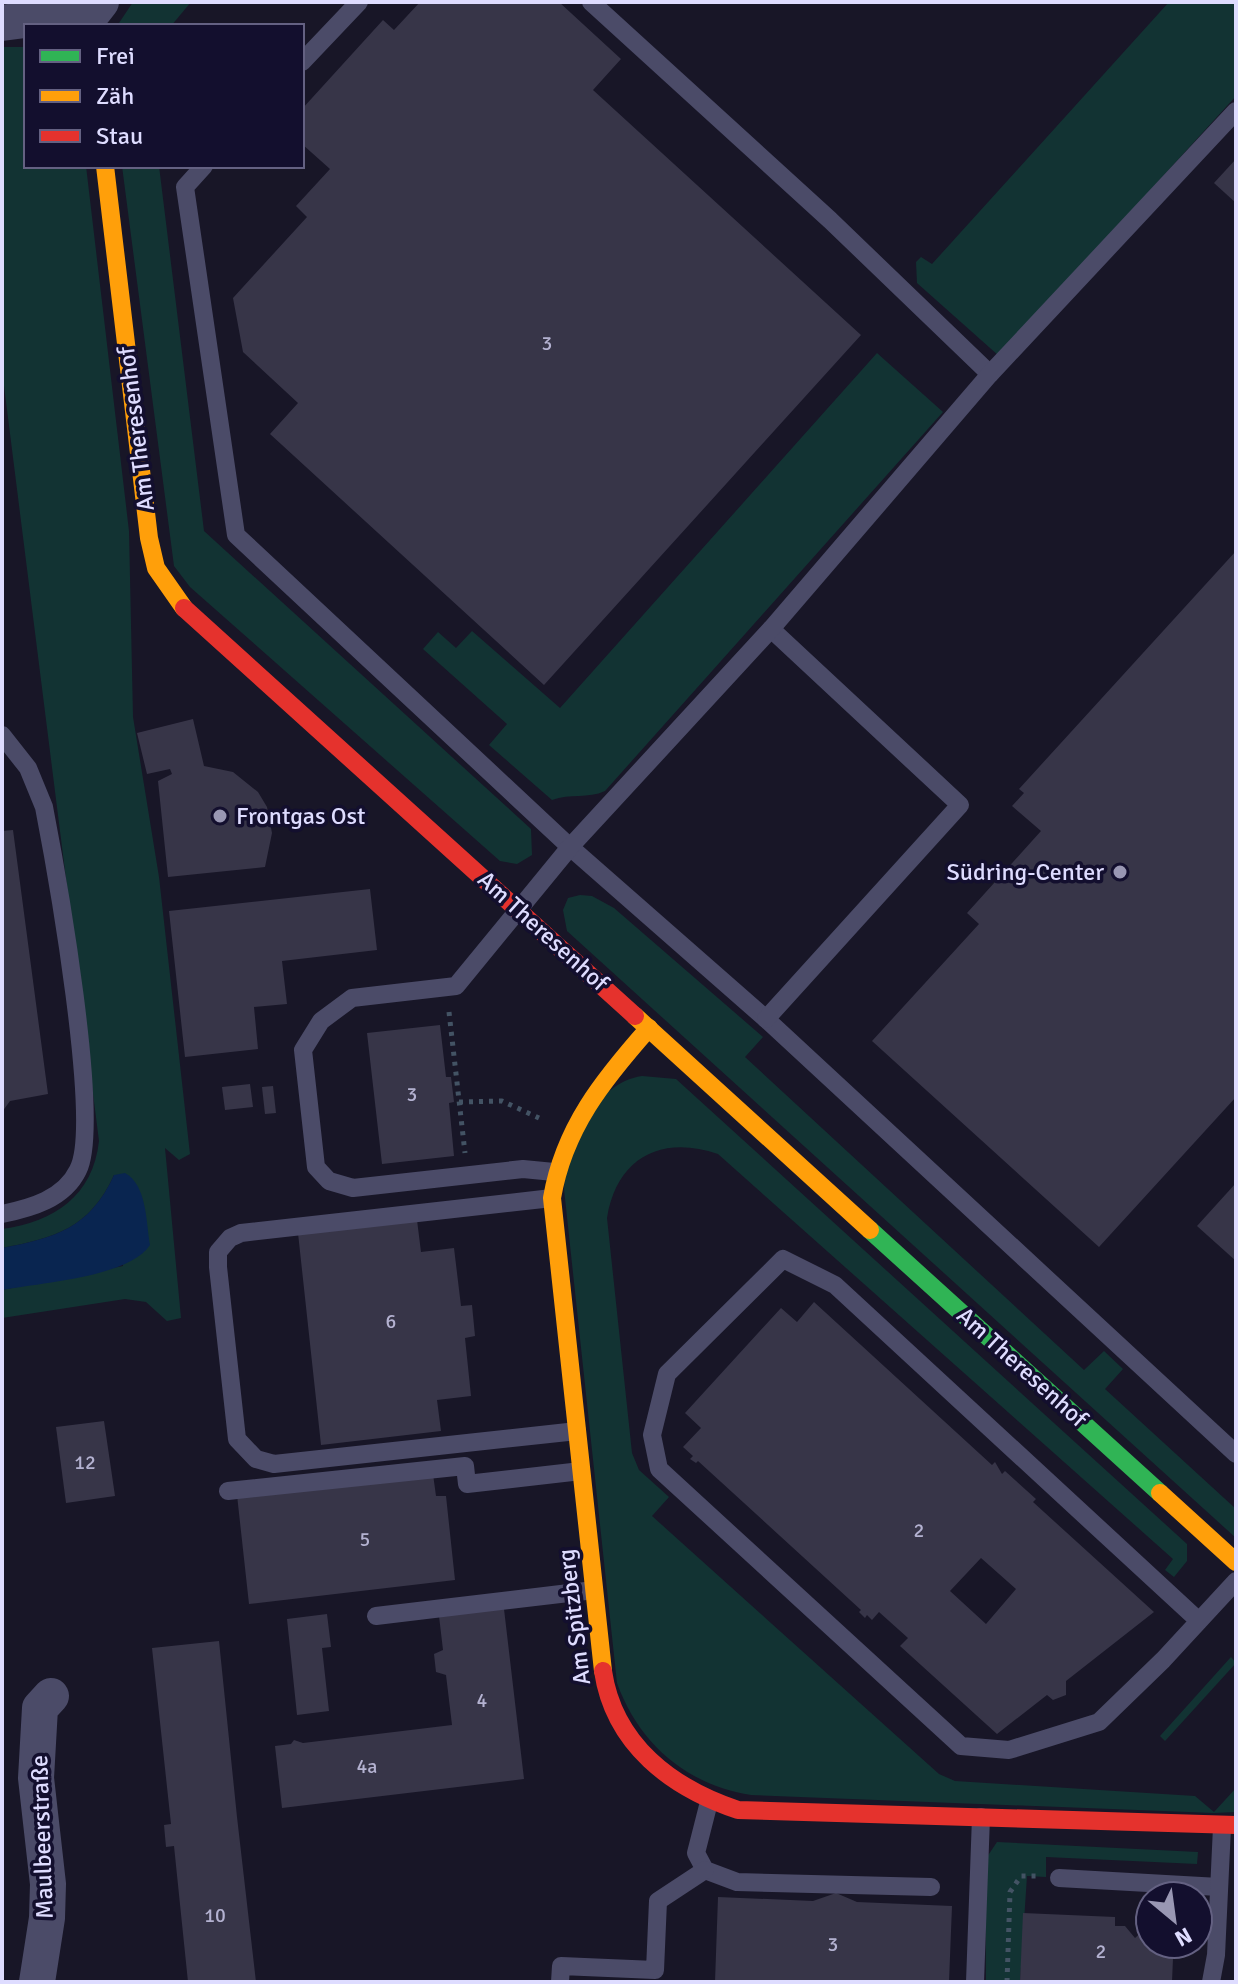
<svg xmlns="http://www.w3.org/2000/svg" width="1238" height="1984" font-family="Signika,sans-serif">
  <rect width="100%" height="100%" fill="#181627"/>
  <g fill="#123333">
    <polygon points="133,2 191,2 171,26 117,26"/>
    <polygon points="1169,2 1236,2 1236,96 999,356 917,283 916,262 921,257 932,264"/>
    <path d="M2,47h24v119h60l43,365 4,186 26,160 31,277 -11,6 -14,-12 16,170 -14,3 -21,-19 -21,-3 -123,19v-28l121,-24 -9,-91c-24,53 -59,63 -112,73v-19c52,-7 91,-33 97,-88l-97,-771z"/>
    <polygon points="122,166 159,166 204,531 531,829 532,855 517,864 500,861 190,587 174,566"/>
    <path d="M877,353l66,59 -338,379c-17,8 -35,2 -53,9l-63,-55 18,-21 -84,-75 15,-17 18,16 16,-17 88,77z"/>
    <polygon points="580,895 592,896 614,908 763,1037 745,1057 1084,1370 1104,1351 1123,1369 1105,1389 1236,1509 1236,1538 567,931 563,910 568,898"/>
    <path d="M642,1076l34,3 511,465v17l-13,16 -9,-7 8,-11 -455,-405c-56,-19 -101,3 -111,64l25,235 7,17 30,27 -17,19 287,258 16,7 240,15 19,16 22,-24v24l-22,1 -463,-18c-64,-10 -112,-51 -134,-112l-53,-494c4,-44 30,-106 78,-113z"/>
    <polygon points="1231,1657 1236,1663 1165,1741 1160,1736"/>
    <polygon points="997,1842 1198,1852 1197,1864 1046,1857 1046,1877 1027,1876 1020,1982 986,1982 985,1860"/>
  </g>
  <path fill="#092550" d="M125,1173c22,12 21,49 25,72 -20,32 -111,38 -148,45v-42c53,-10 88,-20 112,-73z"/>
  <g fill="#373548" fill-rule="evenodd">
    <polygon points="420,2 559,2 621,59 593,90 861,335 544,685 270,434 298,403 243,352 233,298 307,217 296,206 330,169 302,144 302,109 383,20 394,30"/>
    <polygon points="1236,159 1236,203 1214,183"/>
    <polygon points="1236,551 1236,1097 1099,1247 872,1041 979,924 967,913 1041,831 1012,806 1024,793 1019,789"/>
    <polygon points="193,719 204,766 233,772 258,792 267,807 272,833 265,867 168,877 158,781 172,774 170,769 147,774 137,733"/>
    <polygon points="13,830 48,1094 10,1101 2,1112 2,831"/>
    <polygon points="370,889 377,950 282,961 287,1004 254,1007 258,1049 185,1057 169,911"/>
    <polygon points="440,1025 446,1077 451,1077 454,1102 449,1103 454,1156 382,1164 367,1033"/>
    <polygon points="250,1084 253,1107 225,1110 222,1087"/>
    <polygon points="273,1086 276,1113 265,1114 262,1087"/>
    <polygon points="1236,1183 1236,1261 1197,1226"/>
    <polygon points="417,1220 421,1252 454,1248 461,1306 472,1305 475,1336 465,1338 471,1396 437,1400 441,1431 321,1445 298,1233"/>
    <path d="M814,1302l178,163 3,-3 7,12 3,-3 31,28 -3,3 121,110 -88,69v14l-13,5 -6,-5 -50,39 -97,-88 8,-8 -29,-26 -7,8 -5,-5 -2,3 -6,-6 2,-2 -163,-149 -2,2 -6,-4 3,-3 -10,-9 18,-19 -16,-15 96,-105 16,14zM981,1558l35,31 -30,35 -36,-33z"/>
    <polygon points="104,1421 115,1496 66,1503 56,1427"/>
    <polygon points="433,1474 436,1496 446,1496 455,1580 249,1604 237,1495"/>
    <polygon points="504,1609 524,1779 282,1808 275,1746 291,1744 294,1740 303,1743 452,1725 446,1675 436,1672 434,1654 443,1650 439,1616"/>
    <polygon points="327,1614 331,1647 322,1648 329,1711 297,1715 287,1619"/>
    <polygon points="219,1641 237,1817 256,1982 188,1982 174,1846 166,1847 164,1825 171,1824 152,1648"/>
    <polygon points="836,1893 857,1902 952,1906 949,1982 715,1982 718,1897 813,1901"/>
    <polygon points="1023,1913 1115,1917 1115,1926 1125,1926 1135,1938 1146,1928 1150,1932 1150,1944 1188,1944 1173,1958 1172,1982 1020,1982"/>
  </g>
  <g fill="none" stroke-linecap="round" stroke-linejoin="round">
    <g stroke="#435364" stroke-width="5" stroke-dasharray="4 6" stroke-linecap="butt">
      <polyline points="449,1012 465,1153"/>
      <polyline points="459,1102 502,1101 539,1118"/>
      <polyline points="1007,1982 1010,1892 1021,1876 1038,1876"/>
    </g>
    <g stroke="#4b4b68" stroke-width="18">
      <polyline points="591,2 830,220 990,374"/>
      <polyline points="302,62 359,2"/>
      <polyline points="204,166 185,187 236,535 570,847 766,1019 1236,1454"/>
      <path d="M2,735l26,33 16,39c12,62 58,317 34,363 -14,29 -47,38 -76,44"/>
      <polyline points="766,1019 960,805 771,629"/>
      <polyline points="554,1172 523,1169 353,1188 329,1181 316,1167 303,1050 321,1021 352,998 456,986 570,847 771,629 990,374 1236,111"/>
      <polyline points="552,1198 241,1233 230,1238 218,1252 218,1267 237,1439 256,1459 274,1464 577,1431"/>
      <polyline points="228,1491 465,1466 467,1484 581,1471"/>
      <polyline points="376,1616 594,1590"/>
      <polyline points="1199,1621 835,1285 783,1259 667,1374 652,1435 659,1469 961,1746 1009,1750 1099,1722 1163,1660 1236,1581"/>
      <polyline points="709,1802 696,1853 705,1870 737,1882 931,1887"/>
      <polyline points="1059,1878 1219,1887"/>
      <polyline points="560,1982 561,1966 655,1970 658,1901 705,1870"/>
      <polyline points="975,1982 981,1817"/>
      <polyline points="1211,1982 1216,1955 1222,1827"/>
    </g>
    <g stroke="#4b4b68" stroke-width="36">
      <polyline points="2,23 94,11 101,2"/>
      <polyline points="37,1982 47,1918 48,1884 36,1778 40,1708 51,1696"/>
    </g>
    <polyline stroke="#30b455" stroke-width="18" points="870,1230 1160,1493"/>
    <g stroke="#ff9f0a" stroke-width="18">
      <polyline points="105,166 149,538 156,568 184,608"/>
      <polyline points="635,1016 870,1230"/>
      <polyline points="1160,1493 1236,1562"/>
      <path d="M603,1671l-51,-473c12,-70 51,-118 97,-170"/>
    </g>
    <g stroke="#e5322d" stroke-width="18">
      <polyline points="184,608 635,1016"/>
      <path d="M603,1671c11,74 69,117 135,139l498,15"/>
    </g>
  </g>
  <g fill="#9997b3" stroke="#130f2e" stroke-width="3">
    <circle cx="220" cy="816" r="8"/>
    <circle cx="1120" cy="872" r="8"/>
  </g>
  <g text-anchor="middle" stroke-width="7" stroke-linejoin="round" paint-order="stroke">
    <g font-size="20" fill="#b4b2d1">
      <text x="547" y="350">3</text>
      <text x="412" y="1101">3</text>
      <text x="391" y="1328">6</text>
      <text x="85" y="1469">12</text>
      <text x="919" y="1537">2</text>
      <text x="365" y="1546">5</text>
      <text x="482" y="1707">4</text>
      <text x="367" y="1773">4a</text>
      <text x="215" y="1922">10</text>
      <text x="833" y="1951">3</text>
      <text x="1101" y="1958">2</text>
    </g>
    <g font-size="24" fill="#dedcff" stroke="#130f2e">
      <text transform="translate(136 429) rotate(-97)" y="8">Am Theresenhof</text>
      <text transform="translate(543 931) rotate(42)" y="8">Am Theresenhof</text>
      <text transform="translate(1022 1367) rotate(42)" y="8">Am Theresenhof</text>
      <text transform="translate(574 1617) rotate(-97)" y="8">Am Spitzberg</text>
      <text transform="translate(42 1837) rotate(-92)" y="8">Maulbeerstraße</text>
    </g>
    <g font-size="24" fill="#dedcff" stroke="#130f2e" text-anchor="start">
      <text x="236" y="824">Frontgas Ost</text>
      <text x="1104" y="880" text-anchor="end">Südring-Center</text>
    </g>
  </g>
  <rect width="1238" height="1984" fill="none" stroke="#dedcff" stroke-width="8"/>
  <rect x="24" y="24" width="280" height="144" fill="#130f2e" stroke="#646182" stroke-width="2"/>
  <rect x="40" y="50" width="40" height="12" fill="#30b455" stroke="#646182" stroke-width="2"/>
  <text x="96" y="64" font-size="24" fill="#dedcff">Frei</text>
  <rect x="40" y="90" width="40" height="12" fill="#ff9f0a" stroke="#646182" stroke-width="2"/>
  <text x="96" y="104" font-size="24" fill="#dedcff">Zäh</text>
  <rect x="40" y="130" width="40" height="12" fill="#e5322d" stroke="#646182" stroke-width="2"/>
  <text x="96" y="144" font-size="24" fill="#dedcff">Stau</text>
  <g transform="translate(1174 1920) rotate(151)"><circle r="38" fill="#130f2e" stroke="#646182" stroke-width="2"/>
  <path d="M0-6L14 30L0 20L-14 30Z" fill="#9997b3"/>
  <text y="-12" font-size="22" font-weight="bold" text-anchor="middle" fill="#dedcff">N</text>
  </g>
</svg>
